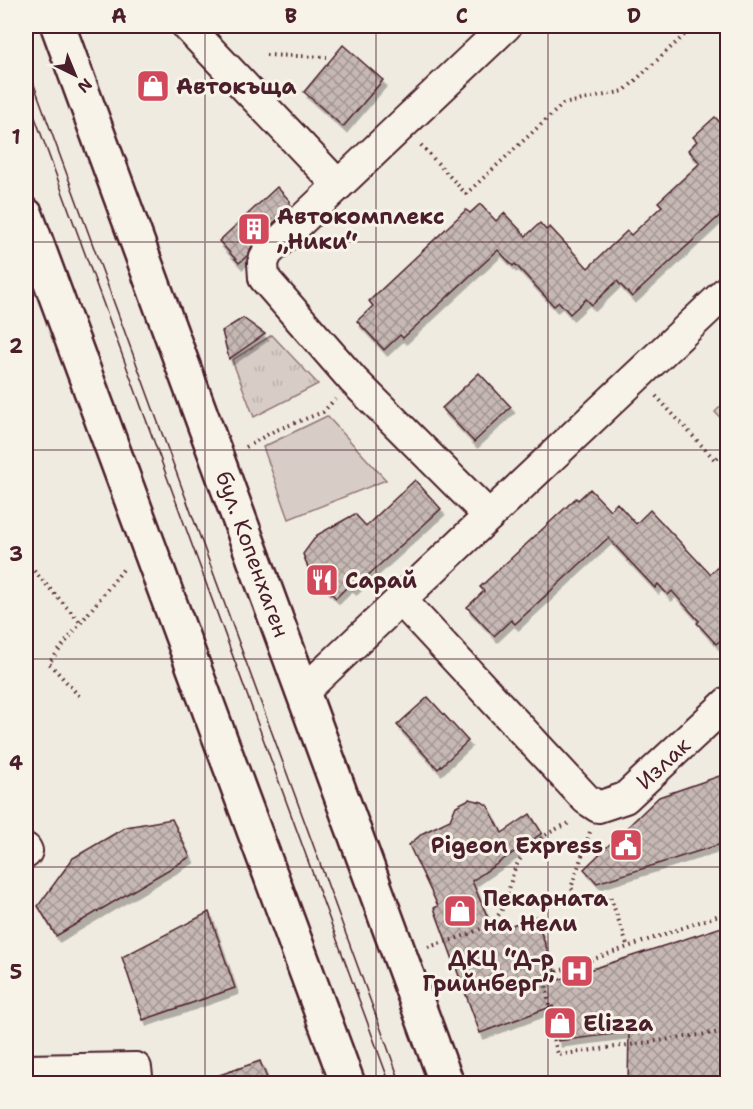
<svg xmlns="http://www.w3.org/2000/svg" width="753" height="1109" font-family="'Shantell Sans',sans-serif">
  <defs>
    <pattern id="grass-tufts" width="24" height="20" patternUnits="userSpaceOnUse" patternTransform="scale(1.5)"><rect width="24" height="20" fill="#d8cdc6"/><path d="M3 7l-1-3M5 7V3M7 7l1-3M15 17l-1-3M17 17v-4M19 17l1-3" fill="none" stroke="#bbb0aa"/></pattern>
    <pattern id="building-cross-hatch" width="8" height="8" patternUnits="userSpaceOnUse" patternTransform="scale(1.5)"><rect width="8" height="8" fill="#c6b8b3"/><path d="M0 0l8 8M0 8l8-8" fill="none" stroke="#a39592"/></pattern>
    <filter id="shadow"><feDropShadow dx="3.5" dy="6" stdDeviation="0" flood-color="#0004"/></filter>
  </defs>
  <rect width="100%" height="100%" fill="#f0ebe0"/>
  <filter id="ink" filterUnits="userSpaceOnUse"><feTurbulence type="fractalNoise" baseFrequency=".0167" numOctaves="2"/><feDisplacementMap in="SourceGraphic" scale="12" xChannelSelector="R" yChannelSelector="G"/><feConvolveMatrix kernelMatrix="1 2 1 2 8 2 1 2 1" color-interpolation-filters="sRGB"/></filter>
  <g filter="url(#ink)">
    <polygon fill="url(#grass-tufts)" stroke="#917678" stroke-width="1.5" points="272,335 318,384 254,417 232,360"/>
    <g fill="#d8cdc6" stroke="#917678" stroke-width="1.5">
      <polygon points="727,400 727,425 715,412"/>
      <polygon points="327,416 386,480 289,519 263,447"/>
    </g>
    <g fill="url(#building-cross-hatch)" stroke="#4a1f2b" stroke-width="1.5" filter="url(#shadow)">
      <polygon points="343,45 383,80 343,127 304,92"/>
      <polygon points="715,117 728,131 728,208 632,297 617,281 592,305 586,299 570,314 559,302 554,306 515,264 513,266 498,250 403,338 400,335 384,350 357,321 373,306 369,301 466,210 470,213 480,204 496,221 504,213 526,236 540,223 546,230 550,227 588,268 627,231 631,235 662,206 658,202 700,163 688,150 697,141 693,137"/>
      <polygon points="277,187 290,201 290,208 255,240 247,256 239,263 219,241"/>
      <polygon points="243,318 265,334 229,359 222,331"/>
      <polygon points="479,373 511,407 474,442 442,408"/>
      <polygon points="415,480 441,509 353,589 349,585 336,598 309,570 303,554 317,535 355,514 366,526"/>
      <polygon points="590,489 610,510 617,503 636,524 650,510 710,574 728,558 728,633 716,644 697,623 699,621 672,591 668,595 658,584 655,588 608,538 515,624 511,620 494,636 467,607 484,591 480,587 576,498 578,500"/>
      <polygon points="428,697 468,741 438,769 397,725"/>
      <polygon points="728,773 728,842 597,883 584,869 659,797"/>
      <polygon points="469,799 482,802 488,806 502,833 530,814 542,833 472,881 494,932 535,916 558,980 728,925 728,1083 628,1083 629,1032 558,1041 553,1006 480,1033 434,908 438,906 409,845 423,833 450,820 456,806"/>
      <polygon points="172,819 190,857 56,936 38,906 73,858 126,827"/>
      <polygon points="209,912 235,988 143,1020 122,957"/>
      <polygon points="260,1061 269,1083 205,1083 205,1080"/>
    </g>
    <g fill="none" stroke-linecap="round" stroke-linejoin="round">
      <defs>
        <g id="minor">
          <polyline points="187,26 338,185"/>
          <polyline points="489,516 353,380 264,278 263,263 267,253 506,26"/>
          <polyline points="401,600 586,799 598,807 625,798 728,702"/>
          <polyline points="303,692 728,290"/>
          <polyline points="26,849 27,851 26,853"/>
          <polyline points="26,1070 136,1068 138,1084"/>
        </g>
        <g id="major">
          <polyline points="58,26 447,1084"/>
          <polyline points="26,215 348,1084"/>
        </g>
      </defs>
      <use href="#minor" stroke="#4a1f2b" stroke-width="34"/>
      <use href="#major" stroke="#4a1f2b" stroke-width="38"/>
      <g stroke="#4a1f2b" stroke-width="4" stroke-dasharray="1.5 4.5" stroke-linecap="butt">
        <polyline points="266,55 327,57"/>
        <polyline points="421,145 466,194 563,104 624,91 694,26"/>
        <polyline points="656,396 715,460 728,448"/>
        <polyline points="246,447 274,431 323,412 335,399"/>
        <polyline points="26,562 81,623"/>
        <polyline points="79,696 49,663 125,567"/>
        <polyline points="590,832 571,888 585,904 610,896 628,947"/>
        <polyline points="728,912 545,976 552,1032 558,1055 728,1031"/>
        <path d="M428,947c17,-5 55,-15 67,-28 11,-11 13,-27 17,-42 7,-27 34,-45 58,-54"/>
      </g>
      <use href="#minor" stroke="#f7f3e8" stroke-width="30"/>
      <use href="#major" stroke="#f7f3e8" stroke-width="33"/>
      <g stroke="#4a1f2b" stroke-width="1.5">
        <polyline points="26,63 401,1084"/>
        <polyline points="26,93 390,1084"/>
      </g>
    </g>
  </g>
  <path fill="none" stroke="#4a1f2b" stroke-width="1.5" stroke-opacity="0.55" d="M205,26v1058M376,26v1058M548,26v1058M26,242h702M26,450h702M26,659h702M26,867h702"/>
  <defs>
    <symbol id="shop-square" viewBox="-11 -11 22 22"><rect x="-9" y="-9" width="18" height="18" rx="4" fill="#d1495b" stroke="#f7f3e8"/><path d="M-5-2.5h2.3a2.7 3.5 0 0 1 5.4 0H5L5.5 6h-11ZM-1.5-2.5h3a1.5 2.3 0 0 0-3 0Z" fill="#fff"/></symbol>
    <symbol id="building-square" viewBox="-11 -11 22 22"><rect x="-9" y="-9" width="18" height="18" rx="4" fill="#d1495b" stroke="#f7f3e8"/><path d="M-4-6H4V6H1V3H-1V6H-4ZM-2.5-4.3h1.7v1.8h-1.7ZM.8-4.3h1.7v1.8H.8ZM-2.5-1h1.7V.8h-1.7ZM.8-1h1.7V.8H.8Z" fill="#fff"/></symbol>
    <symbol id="restaurant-square" viewBox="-11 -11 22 22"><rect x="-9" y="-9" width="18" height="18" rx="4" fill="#d1495b" stroke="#f7f3e8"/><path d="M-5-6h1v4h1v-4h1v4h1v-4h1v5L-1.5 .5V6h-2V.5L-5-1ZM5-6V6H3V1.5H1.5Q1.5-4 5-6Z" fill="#fff"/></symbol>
    <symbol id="civic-square" viewBox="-11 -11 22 22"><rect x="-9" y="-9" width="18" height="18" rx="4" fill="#d1495b" stroke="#f7f3e8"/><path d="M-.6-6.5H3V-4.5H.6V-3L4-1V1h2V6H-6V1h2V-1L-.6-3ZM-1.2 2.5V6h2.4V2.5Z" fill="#fff"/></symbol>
    <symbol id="hospital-square" viewBox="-11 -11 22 22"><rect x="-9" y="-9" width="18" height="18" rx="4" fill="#d1495b" stroke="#f7f3e8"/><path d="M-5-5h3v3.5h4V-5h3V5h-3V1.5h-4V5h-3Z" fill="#fff"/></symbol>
  </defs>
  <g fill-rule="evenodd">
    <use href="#shop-square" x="134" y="67" width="38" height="38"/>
    <use href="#building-square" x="235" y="210" width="38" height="38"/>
    <use href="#restaurant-square" x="303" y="561" width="38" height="38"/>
    <use href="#civic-square" x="607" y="826" width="38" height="38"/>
    <use href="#shop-square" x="441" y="892" width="38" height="38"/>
    <use href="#hospital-square" x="558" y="952" width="38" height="38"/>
    <use href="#shop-square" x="541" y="1004" width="38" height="38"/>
  </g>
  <g text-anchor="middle" stroke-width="6" stroke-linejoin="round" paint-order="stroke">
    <g font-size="22" font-weight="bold" fill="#4a1f2b" stroke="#f7f3e8" text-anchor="start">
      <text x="176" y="94">Автокъща</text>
      <text x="277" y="224">Автокомплекс<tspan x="277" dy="25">„Ники“</tspan></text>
      <text x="345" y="588">Сарай</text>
      <text x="603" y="853" text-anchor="end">Pigeon Express</text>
      <text x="483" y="906">Пекарната<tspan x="483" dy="25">на Нели</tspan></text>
      <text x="554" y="966" text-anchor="end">ДКЦ “Д-р<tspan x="554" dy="25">Грийнберг”</tspan></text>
      <text x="583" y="1031">Elizza</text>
    </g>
    <g font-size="22" fill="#4a1f2b" stroke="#f7f3e8">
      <text transform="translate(253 554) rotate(70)" y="8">бул. Копенхаген</text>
      <text transform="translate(663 763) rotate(-43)" y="8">Излак</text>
    </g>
  </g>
  <rect width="753" height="1109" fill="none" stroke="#f7f3e8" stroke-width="66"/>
  <g transform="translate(75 75) rotate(137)" stroke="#f7f3e8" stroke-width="4.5" paint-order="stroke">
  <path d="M0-4.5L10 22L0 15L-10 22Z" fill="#4a1f2b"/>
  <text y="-9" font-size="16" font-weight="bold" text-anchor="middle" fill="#4a1f2b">N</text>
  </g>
  <rect x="33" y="33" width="687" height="1043" fill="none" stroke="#4a1f2b" stroke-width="2"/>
  <g font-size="20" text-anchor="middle" font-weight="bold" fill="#4a1f2b">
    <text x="119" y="23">A</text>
    <text x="291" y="23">B</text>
    <text x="462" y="23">C</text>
    <text x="634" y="23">D</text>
    <text x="16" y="144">1</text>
    <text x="16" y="353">2</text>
    <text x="16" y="561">3</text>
    <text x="16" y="770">4</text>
    <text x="16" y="979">5</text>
  </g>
</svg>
